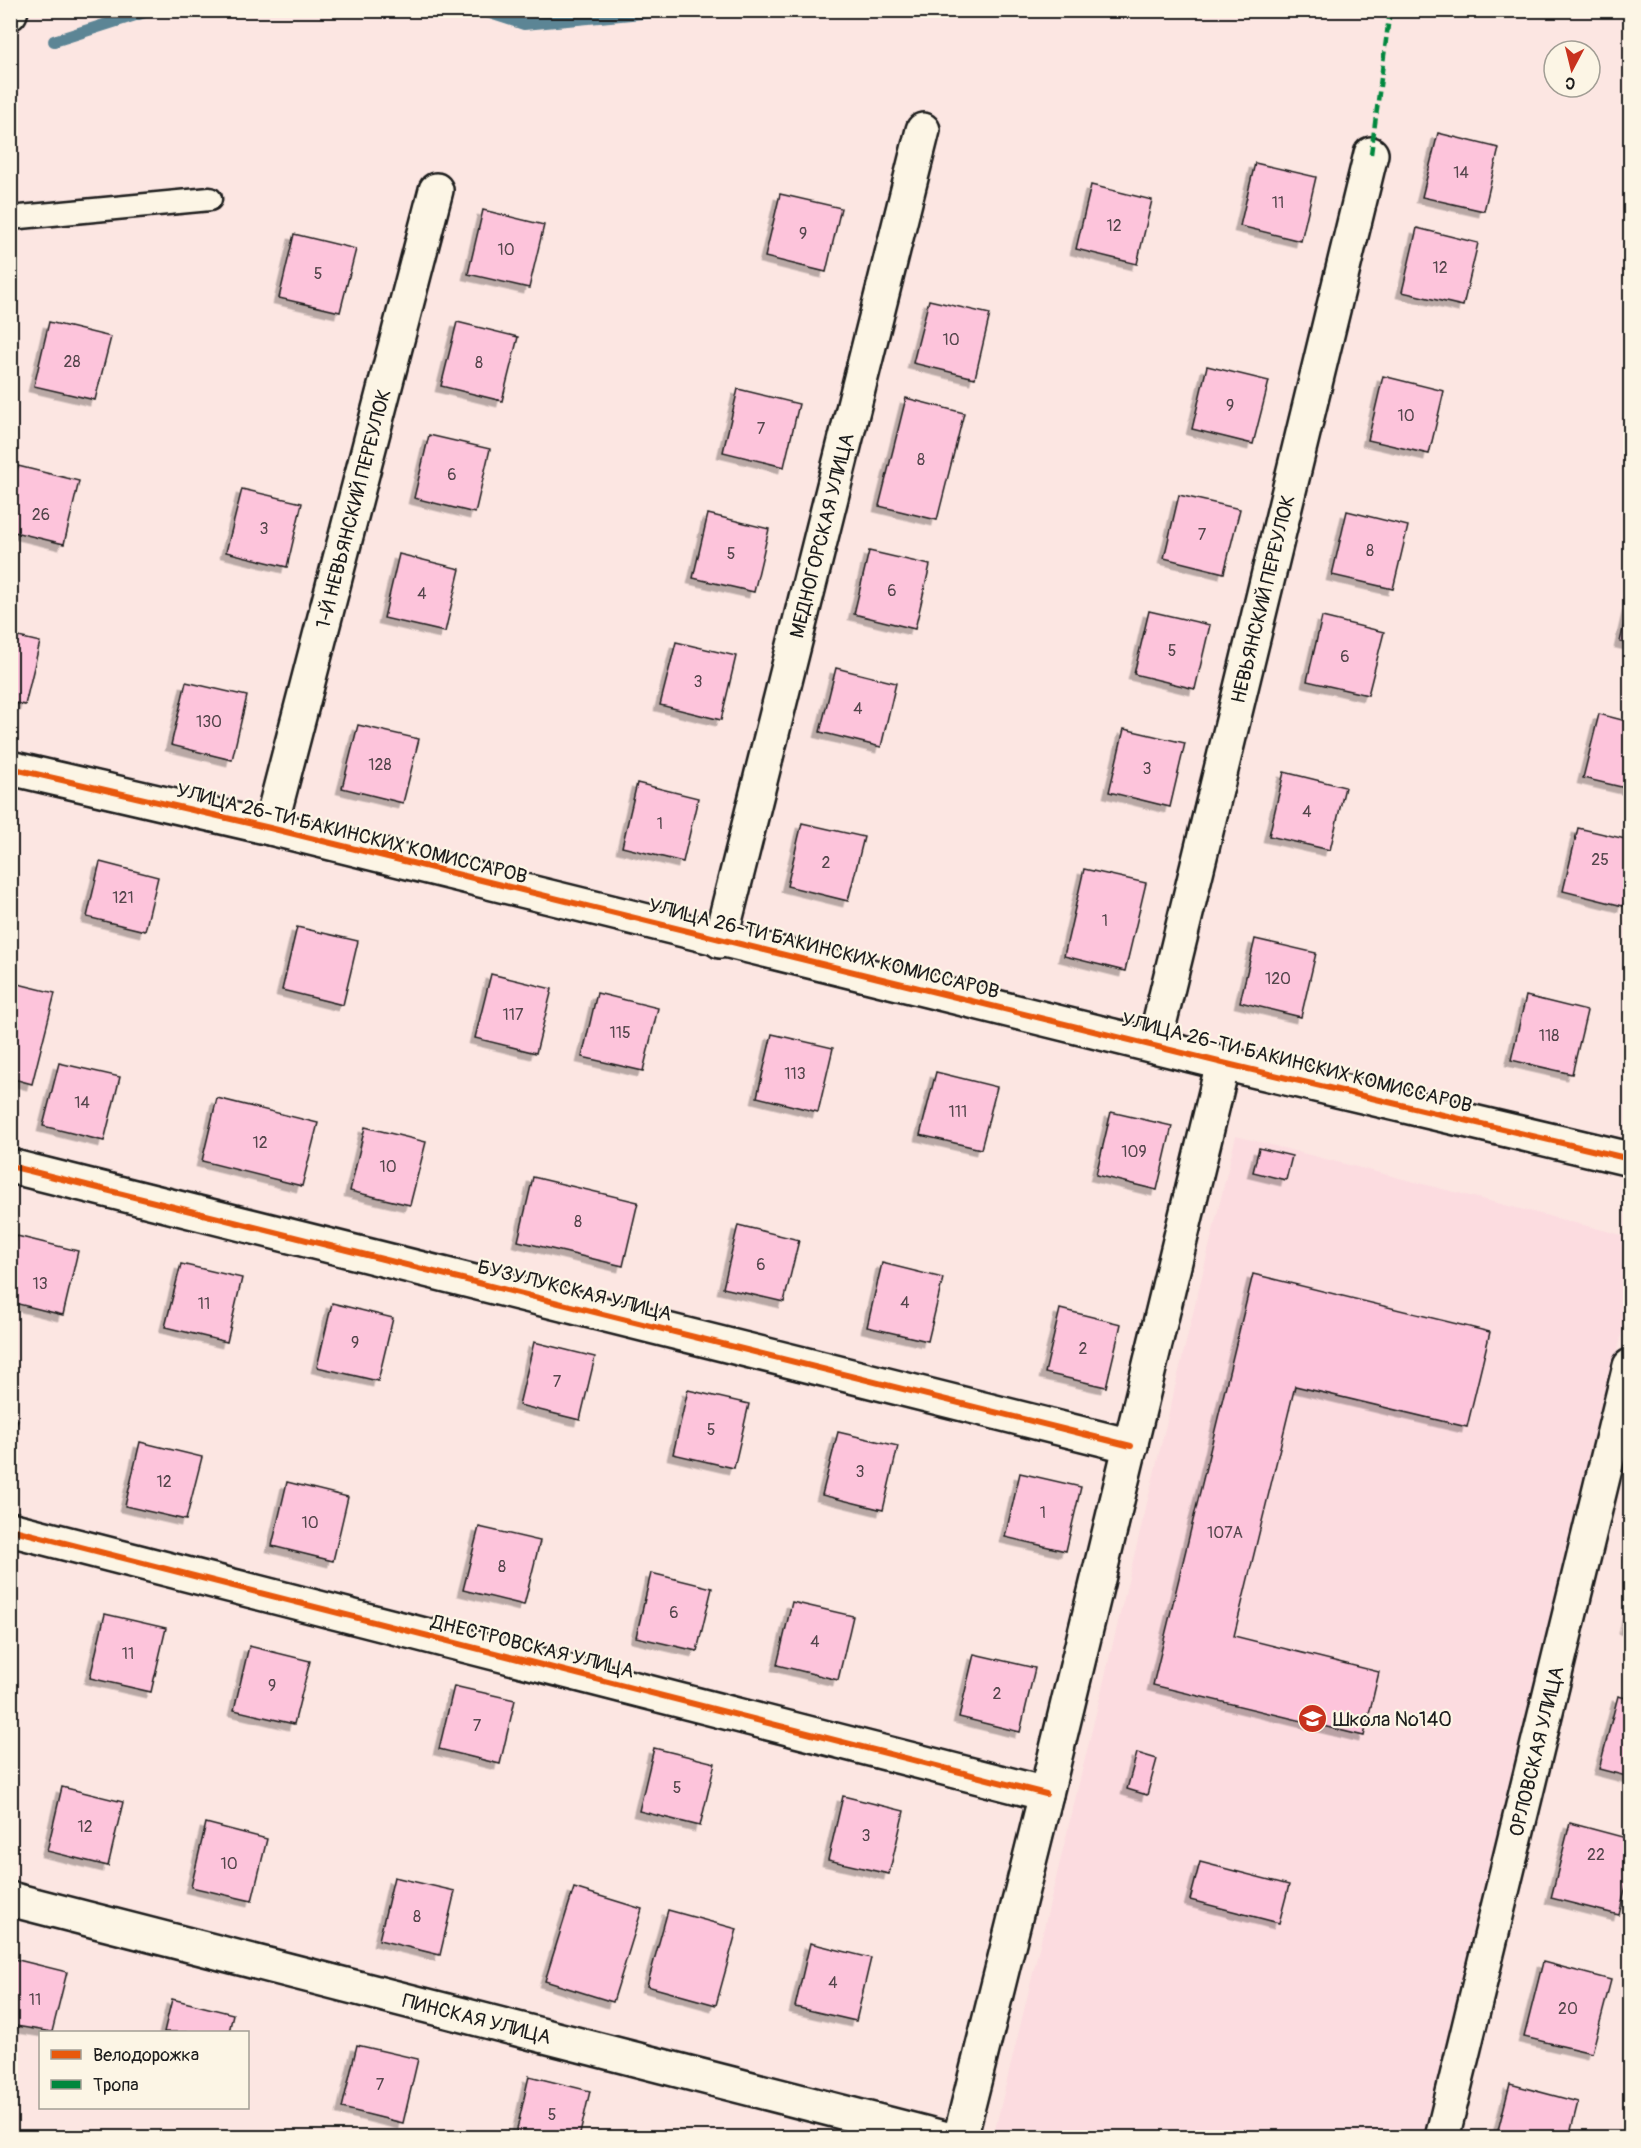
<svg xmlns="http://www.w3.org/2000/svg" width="1641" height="2148" font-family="Pangolin,sans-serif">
  <defs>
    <filter id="shadow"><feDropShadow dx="-5.5" dy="5.5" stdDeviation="0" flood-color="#0004"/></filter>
  </defs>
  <rect width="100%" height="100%" fill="#fce6e2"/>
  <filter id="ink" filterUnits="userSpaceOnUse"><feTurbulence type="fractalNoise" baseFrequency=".0167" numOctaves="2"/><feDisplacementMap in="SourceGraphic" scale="12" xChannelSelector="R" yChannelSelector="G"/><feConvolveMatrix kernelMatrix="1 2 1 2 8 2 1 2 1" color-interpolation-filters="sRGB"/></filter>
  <g filter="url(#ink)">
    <polygon fill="#fcdce0" points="1236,1136 1630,1237 1630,1300 1428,2137 993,2138"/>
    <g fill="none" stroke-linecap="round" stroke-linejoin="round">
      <g stroke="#5b8595" stroke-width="12">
        <polyline points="481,10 524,24 674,10"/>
        <polyline points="54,41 151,10"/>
      </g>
    </g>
    <g fill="#fdc4db" stroke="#1c1c1c" stroke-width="1.5" filter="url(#shadow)">
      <polygon points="1438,133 1499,148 1484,211 1422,197"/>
      <polygon points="1255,163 1316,177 1301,241 1240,226"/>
      <polygon points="1091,185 1152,200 1137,264 1076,249"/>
      <polygon points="780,194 841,208 826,272 765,257"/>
      <polygon points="483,210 544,225 529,288 468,274"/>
      <polygon points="1417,228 1478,243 1463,306 1402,292"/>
      <polygon points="294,234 356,249 340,312 279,298"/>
      <polygon points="929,300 990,314 975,378 913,363"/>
      <polygon points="49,322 111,337 95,400 34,386"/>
      <polygon points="457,322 518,337 502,401 441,386"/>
      <polygon points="1207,366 1269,381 1253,444 1192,429"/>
      <polygon points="1383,376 1444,391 1429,454 1368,440"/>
      <polygon points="738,389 799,404 784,467 723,452"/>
      <polygon points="906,398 964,413 937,520 879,506"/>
      <polygon points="429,435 490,449 475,513 414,498"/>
      <polygon points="18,466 79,481 64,544 10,531 10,497"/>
      <polygon points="242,489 302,503 287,567 226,552"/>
      <polygon points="1179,495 1240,509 1224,573 1164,558"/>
      <polygon points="1347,511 1408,526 1393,589 1332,575"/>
      <polygon points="708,514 769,529 754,592 693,578"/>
      <polygon points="869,551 930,565 915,629 854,614"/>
      <polygon points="399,554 460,569 445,632 384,618"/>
      <polygon points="1630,598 1630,644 1620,642"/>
      <polygon points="1149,611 1210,625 1195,689 1134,674"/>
      <polygon points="1322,617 1384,632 1368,695 1307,681"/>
      <polygon points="10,635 40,642 25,705 10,702"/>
      <polygon points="676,642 736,656 721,720 660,705"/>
      <polygon points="836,668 896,683 881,747 820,732"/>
      <polygon points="186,682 247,696 232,760 171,745"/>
      <polygon points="1599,714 1630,722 1630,789 1583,778"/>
      <polygon points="358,725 419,739 403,803 342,788"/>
      <polygon points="1124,729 1185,743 1170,807 1109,792"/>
      <polygon points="1284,772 1345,787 1330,850 1269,836"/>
      <polygon points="637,783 698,798 683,862 622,847"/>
      <polygon points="802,823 864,837 848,901 787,886"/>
      <polygon points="1578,828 1630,840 1630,877 1623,906 1563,891"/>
      <polygon points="100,862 158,877 145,931 87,917"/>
      <polygon points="1084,869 1146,883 1125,971 1064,956"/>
      <polygon points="297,927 358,941 343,1005 282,990"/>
      <polygon points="1255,939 1316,953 1301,1017 1240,1002"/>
      <polygon points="491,974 552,989 536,1053 475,1038"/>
      <polygon points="10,982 55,993 32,1084 10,1078"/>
      <polygon points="597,993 658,1008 643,1071 582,1057"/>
      <polygon points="1526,996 1587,1011 1572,1074 1511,1060"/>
      <polygon points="772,1034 833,1048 818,1112 757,1097"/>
      <polygon points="59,1063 120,1077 104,1141 43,1126"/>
      <polygon points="936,1072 997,1087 981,1149 920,1135"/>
      <polygon points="217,1098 318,1123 302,1186 202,1161"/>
      <polygon points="1111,1112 1172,1126 1157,1190 1096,1175"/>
      <polygon points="365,1127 426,1142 410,1205 350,1191"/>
      <polygon points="1259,1148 1292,1156 1286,1180 1253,1172"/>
      <polygon points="533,1177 638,1202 623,1266 518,1241"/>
      <polygon points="738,1225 799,1240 784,1302 723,1288"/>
      <polygon points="17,1236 78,1251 63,1315 10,1302 10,1264"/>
      <polygon points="882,1263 943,1278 928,1341 867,1327"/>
      <polygon points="181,1264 242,1278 227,1342 165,1327"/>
      <polygon points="1253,1274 1490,1332 1467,1427 1295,1386 1234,1636 1379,1672 1364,1736 1153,1685"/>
      <polygon points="332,1303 393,1318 378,1381 317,1367"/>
      <polygon points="1060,1309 1121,1324 1106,1387 1045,1373"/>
      <polygon points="534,1342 595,1357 580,1420 519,1405"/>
      <polygon points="688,1390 749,1404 734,1468 673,1454"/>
      <polygon points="10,1417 18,1419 10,1451"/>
      <polygon points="838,1432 898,1446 883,1510 822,1495"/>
      <polygon points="140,1442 202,1457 186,1520 125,1506"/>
      <polygon points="1020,1473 1081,1487 1066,1551 1005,1537"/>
      <polygon points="287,1482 348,1497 333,1561 272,1546"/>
      <polygon points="479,1527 540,1541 524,1605 463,1590"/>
      <polygon points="651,1573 712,1588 697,1651 636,1637"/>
      <polygon points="792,1602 853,1616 838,1680 777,1665"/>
      <polygon points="1630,1604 1630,1630 1625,1628"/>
      <polygon points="105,1614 166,1628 151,1692 90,1678"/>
      <polygon points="249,1646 310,1661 294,1724 234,1710"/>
      <polygon points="974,1654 1035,1668 1020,1732 959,1717"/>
      <polygon points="454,1686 515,1700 500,1764 439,1749"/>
      <polygon points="1618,1696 1630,1699 1630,1777 1599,1769"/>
      <polygon points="654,1748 715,1763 700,1826 639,1811"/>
      <polygon points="1137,1753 1157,1759 1147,1795 1127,1789"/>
      <polygon points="62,1787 123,1802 108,1866 47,1851"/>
      <polygon points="843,1796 904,1811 889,1874 828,1860"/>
      <polygon points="206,1823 267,1839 252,1901 191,1887"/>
      <polygon points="1570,1823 1630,1839 1630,1870 1619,1915 1551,1898"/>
      <polygon points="1200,1862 1289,1885 1279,1923 1190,1900"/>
      <polygon points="394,1877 455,1891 440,1955 379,1940"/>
      <polygon points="574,1888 642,1909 613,2002 545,1981"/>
      <polygon points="668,1910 737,1929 716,2005 647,1986"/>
      <polygon points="810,1943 871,1958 856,2021 795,2007"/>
      <polygon points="10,1958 67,1972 52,2032 10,2025"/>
      <polygon points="1543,1962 1611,1980 1592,2053 1524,2037"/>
      <polygon points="172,1999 233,2014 229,2032 164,2032"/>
      <polygon points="357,2045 418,2059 403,2123 342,2108"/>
      <polygon points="529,2076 590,2091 579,2138 515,2138"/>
      <polygon points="1510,2084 1578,2102 1569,2138 1496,2138"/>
    </g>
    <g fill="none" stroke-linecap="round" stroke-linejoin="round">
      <defs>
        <polyline id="service" points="10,218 210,199"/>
        <g id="minor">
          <polyline points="10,13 11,10"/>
          <polyline points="10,768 270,828 1223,1063 1630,1159"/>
          <path id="s1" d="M270,828l166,-638"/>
          <path id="s2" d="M720,941l203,-811"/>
          <path id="s3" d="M1154,1045l217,-891"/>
          <polyline points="10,1166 1131,1446"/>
          <polyline points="10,1529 1046,1794"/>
          <path id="s4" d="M10,1899l933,239"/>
          <polyline points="960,2138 1046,1794 1223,1063"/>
          <path id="s5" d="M1442,2138l188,-772"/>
        </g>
      </defs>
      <use href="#service" stroke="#1c1c1c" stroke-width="27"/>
      <use href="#minor" stroke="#1c1c1c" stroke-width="38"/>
      <use href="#service" stroke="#fcf5e5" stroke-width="22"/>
      <use href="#minor" stroke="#fcf5e5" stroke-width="33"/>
      <polyline stroke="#00873e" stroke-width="4.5" stroke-dasharray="9 4.5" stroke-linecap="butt" points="1371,154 1390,10"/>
      <defs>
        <g id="cycleway">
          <polyline points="10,768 270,828 1223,1063 1630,1159"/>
          <polyline points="10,1166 1131,1446"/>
          <polyline points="10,1529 1046,1794"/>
        </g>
      </defs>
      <use href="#cycleway" stroke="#fcf5e5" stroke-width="10"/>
      <use href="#cycleway" stroke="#e8590c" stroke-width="6"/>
    </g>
  </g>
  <defs>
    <symbol id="school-disc" viewBox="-11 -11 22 22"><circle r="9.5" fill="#c8321e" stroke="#fcf5e5"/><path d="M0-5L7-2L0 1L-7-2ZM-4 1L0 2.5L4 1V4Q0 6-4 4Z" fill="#fff"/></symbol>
  </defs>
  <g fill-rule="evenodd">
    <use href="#school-disc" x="1296" y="1702" width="33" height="33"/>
  </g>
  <g text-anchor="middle" stroke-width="4.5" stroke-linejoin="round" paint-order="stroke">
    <g font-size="16" fill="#54464c">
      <text x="1461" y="178">14</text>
      <text x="1278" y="208">11</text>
      <text x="1114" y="231">12</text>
      <text x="803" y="239">9</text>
      <text x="506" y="255">10</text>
      <text x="1440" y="273">12</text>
      <text x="318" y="279">5</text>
      <text x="951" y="345">10</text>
      <text x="72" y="367">28</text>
      <text x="479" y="368">8</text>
      <text x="1230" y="411">9</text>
      <text x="1406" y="421">10</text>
      <text x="761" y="434">7</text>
      <text x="921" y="465">8</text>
      <text x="452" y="480">6</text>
      <text x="41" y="520">26</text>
      <text x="264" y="534">3</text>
      <text x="1202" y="540">7</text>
      <text x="1370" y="556">8</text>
      <text x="731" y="559">5</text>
      <text x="892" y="596">6</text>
      <text x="422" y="599">4</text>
      <text x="1172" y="656">5</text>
      <text x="1345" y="662">6</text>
      <text x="698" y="687">3</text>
      <text x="858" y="714">4</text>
      <text x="209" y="727">130</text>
      <text x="380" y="770">128</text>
      <text x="1147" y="774">3</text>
      <text x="1307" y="817">4</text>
      <text x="660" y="829">1</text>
      <text x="1600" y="865">25</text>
      <text x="826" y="868">2</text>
      <text x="123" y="903">121</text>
      <text x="1105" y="926">1</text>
      <text x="1278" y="984">120</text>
      <text x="513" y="1020">117</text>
      <text x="620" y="1038">115</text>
      <text x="1549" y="1041">118</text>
      <text x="795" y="1079">113</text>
      <text x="82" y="1108">14</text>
      <text x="958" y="1117">111</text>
      <text x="260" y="1148">12</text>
      <text x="1134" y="1157">109</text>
      <text x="388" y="1172">10</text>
      <text x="578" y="1227">8</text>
      <text x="761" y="1270">6</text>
      <text x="40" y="1289">13</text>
      <text x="905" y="1308">4</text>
      <text x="204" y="1309">11</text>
      <text x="355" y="1348">9</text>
      <text x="1083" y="1354">2</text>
      <text x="557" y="1387">7</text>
      <text x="711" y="1435">5</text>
      <text x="860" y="1477">3</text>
      <text x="164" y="1487">12</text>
      <text x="1043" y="1518">1</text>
      <text x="310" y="1528">10</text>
      <text x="1225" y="1538">107А</text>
      <text x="502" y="1572">8</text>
      <text x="674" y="1618">6</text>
      <text x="815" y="1647">4</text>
      <text x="128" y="1659">11</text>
      <text x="272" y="1691">9</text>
      <text x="997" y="1699">2</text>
      <text x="477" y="1731">7</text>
      <text x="677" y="1793">5</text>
      <text x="85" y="1832">12</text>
      <text x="866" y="1841">3</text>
      <text x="1596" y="1860">22</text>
      <text x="229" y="1869">10</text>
      <text x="417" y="1922">8</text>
      <text x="833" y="1988">4</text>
      <text x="35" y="2005">11</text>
      <text x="1568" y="2014">20</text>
      <text x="380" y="2090">7</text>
      <text x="552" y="2120">5</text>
    </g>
    <g font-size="20" fill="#1c1c1c" stroke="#fcf5e5">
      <text dy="7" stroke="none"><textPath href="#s1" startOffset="330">1-Й НЕВЬЯНСКИЙ ПЕРЕУЛОК</textPath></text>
      <text dy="7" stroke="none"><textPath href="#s2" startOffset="418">МЕДНОГОРСКАЯ УЛИЦА</textPath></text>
      <text dy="7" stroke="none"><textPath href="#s3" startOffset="459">НЕВЬЯНСКИЙ ПЕРЕУЛОК</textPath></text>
      <text transform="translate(352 833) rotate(14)" y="7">УЛИЦА 26-ТИ БАКИНСКИХ КОМИССАРОВ</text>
      <text transform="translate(824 948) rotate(14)" y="7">УЛИЦА 26-ТИ БАКИНСКИХ КОМИССАРОВ</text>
      <text transform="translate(1297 1062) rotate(14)" y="7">УЛИЦА 26-ТИ БАКИНСКИХ КОМИССАРОВ</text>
      <text transform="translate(575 1290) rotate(14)" y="7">БУЗУЛУКСКАЯ УЛИЦА</text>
      <text transform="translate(533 1646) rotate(14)" y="7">ДНЕСТРОВСКАЯ УЛИЦА</text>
      <text dy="7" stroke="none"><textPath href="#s5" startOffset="398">ОРЛОВСКАЯ УЛИЦА</textPath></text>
      <text dy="7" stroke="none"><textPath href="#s4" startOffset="482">ПИНСКАЯ УЛИЦА</textPath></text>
    </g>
    <g font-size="20" fill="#1c1c1c" stroke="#fcf5e5" text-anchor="start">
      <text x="1333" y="1726">Школа №140</text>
    </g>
  </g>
  <rect width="1641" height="2148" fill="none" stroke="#fcf5e5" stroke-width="36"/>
  <rect x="18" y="18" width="1605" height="2112" fill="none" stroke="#1c1c1c" stroke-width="2" filter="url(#ink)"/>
  <rect x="39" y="2031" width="210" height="78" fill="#fcf5e5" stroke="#a29e95" stroke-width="1.5"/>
  <rect x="51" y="2050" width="30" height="9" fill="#e8590c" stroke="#a29e95" stroke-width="1.5"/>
  <text x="93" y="2061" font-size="18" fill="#1c1c1c">Велодорожка</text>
  <rect x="51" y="2080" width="30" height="9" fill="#00873e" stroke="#a29e95" stroke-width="1.5"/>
  <text x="93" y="2091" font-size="18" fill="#1c1c1c">Тропа</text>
  <g transform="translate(1572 69) rotate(187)"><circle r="28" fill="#fcf5e5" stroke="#a29e95" stroke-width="1.5"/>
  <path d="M0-4.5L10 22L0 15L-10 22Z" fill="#c8321e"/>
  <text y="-9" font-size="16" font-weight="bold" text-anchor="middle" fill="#1c1c1c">С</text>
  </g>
</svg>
